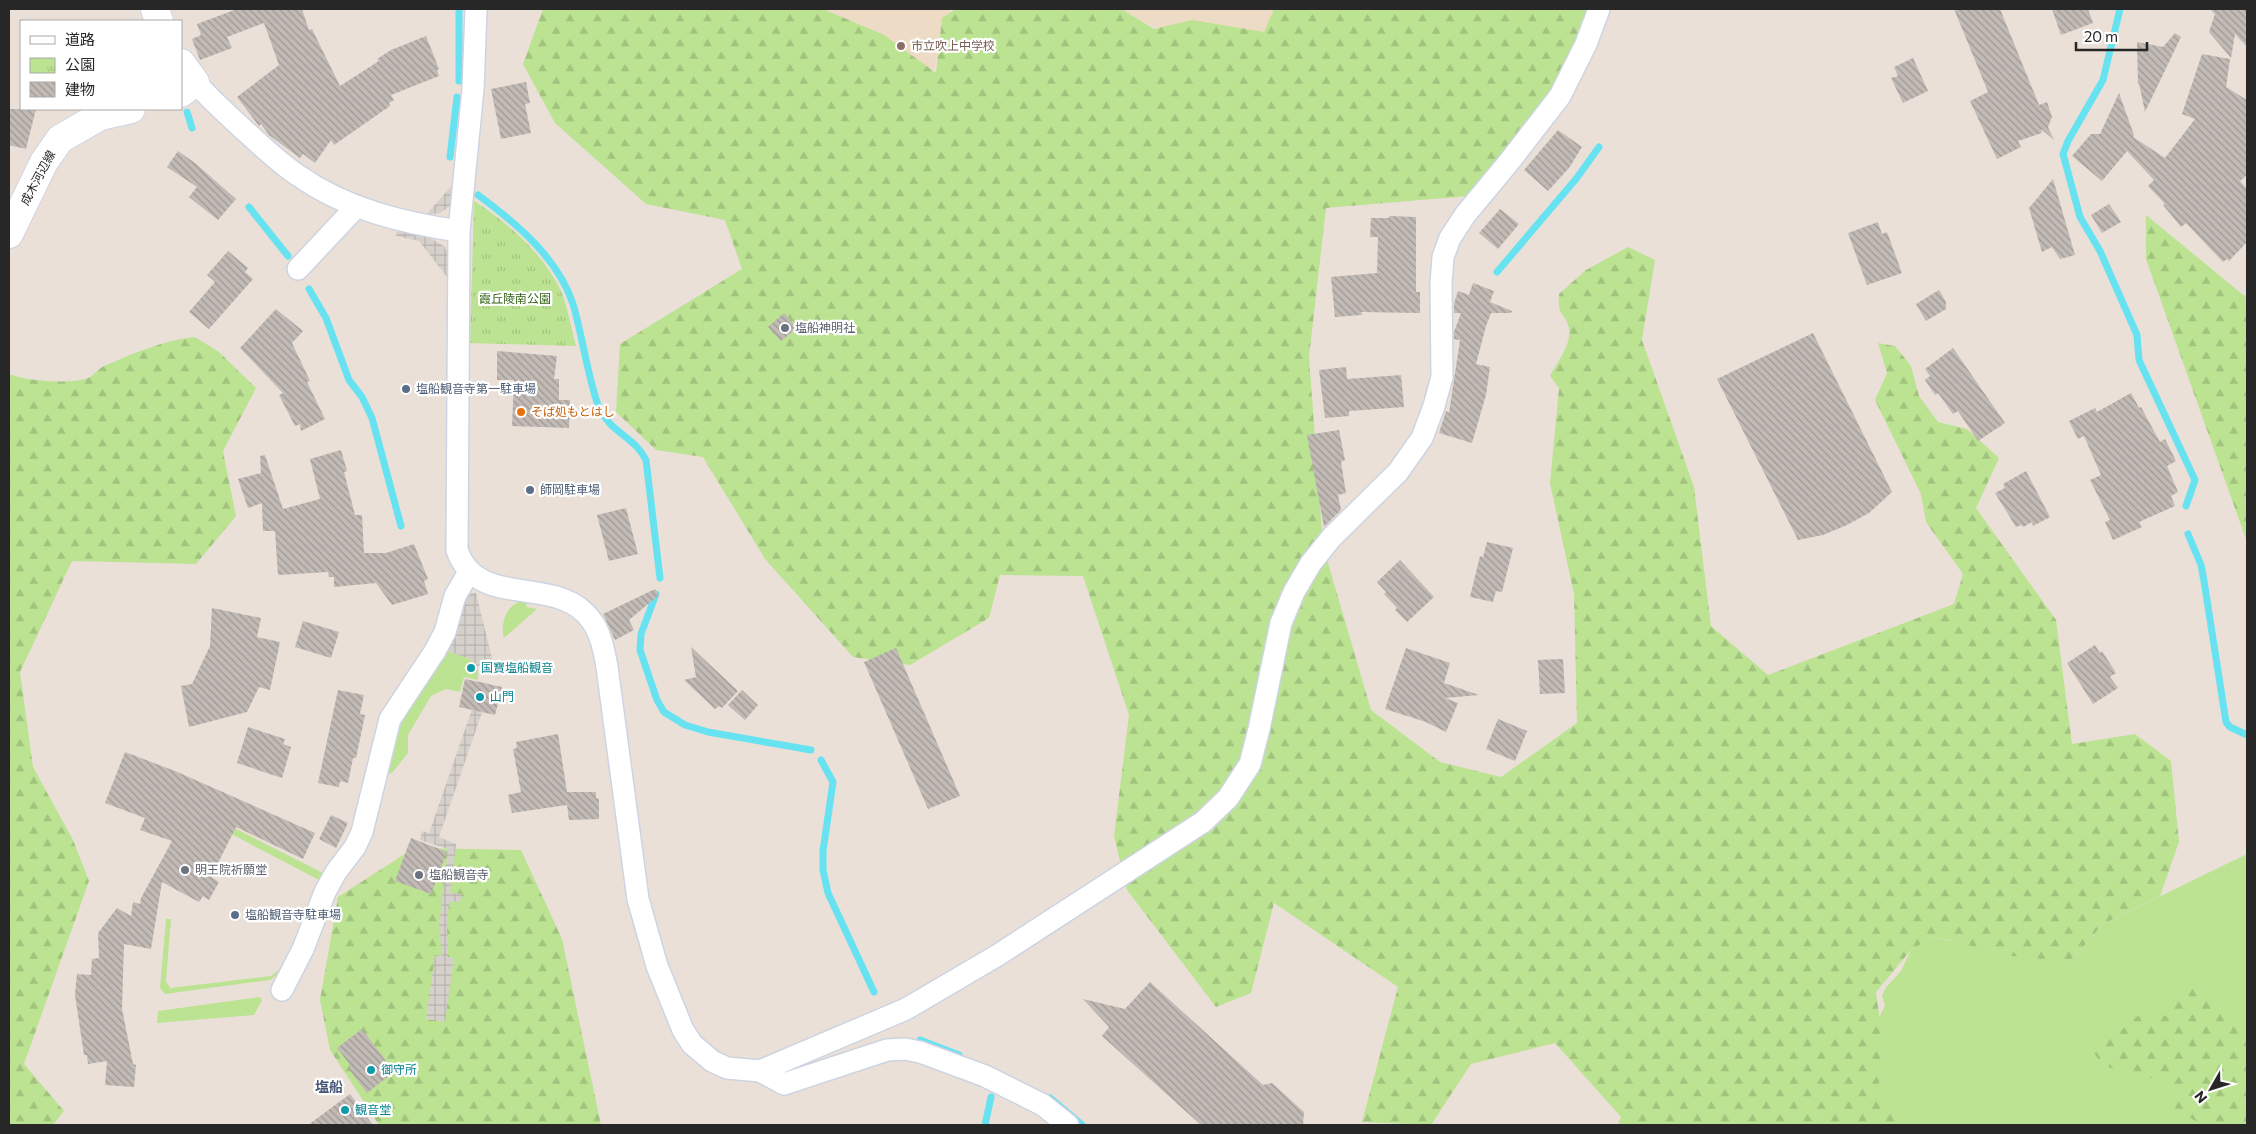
<svg xmlns="http://www.w3.org/2000/svg" width="2256" height="1134" font-family="Commissioner,'Noto Sans JP',sans-serif">
  <defs>
    <pattern id="forest-firs" width="22" height="20" patternUnits="userSpaceOnUse" patternTransform="scale(1.25)"><rect width="22" height="20" fill="#bbe392"/><path d="M5 1l3.5 6h-7zM16 11l3.5 6h-7z" fill="#a1c37e"/></pattern>
    <pattern id="park-tufts" width="24" height="20" patternUnits="userSpaceOnUse" patternTransform="scale(1.25)"><rect width="24" height="20" fill="#bbe392"/><path d="M3 7l-1-3M5 7V3M7 7l1-3M15 17l-1-3M17 17v-4M19 17l1-3" fill="none" stroke="#a1c37e"/></pattern>
    <pattern id="plaza-grid" width="8" height="8" patternUnits="userSpaceOnUse" patternTransform="scale(1.25)"><rect width="8" height="8" fill="#d6d0cb"/><path d="M0 4h8M4 0v8" fill="none" stroke="#b8b3ae"/></pattern>
    <pattern id="building-back-hatch" width="6" height="6" patternUnits="userSpaceOnUse" patternTransform="scale(1.25)"><rect width="6" height="6" fill="#c2bab5"/><path d="M-1 5l2 2M0 0l6 6M5-1l2 2" fill="none" stroke="#9e9793"/></pattern>
  </defs>
  <rect width="100%" height="100%" fill="#ebe0d8"/>
  <g fill="#eddbc6">
    <polygon points="776,9 951,9 945,24 934,69 774,18"/>
    <polygon points="1101,9 1297,9 1277,67"/>
  </g>
  <g fill="#bbe392">
    <path d="M519,602h8l-1,5 11,2 -33,29c-4,-13 2,-32 15,-36z"/>
    <polygon points="447,651 470,659 478,666 478,680 464,677 460,692 446,689 431,696 408,735 408,753 392,773 388,774 399,723"/>
    <polygon points="205,813 323,873 319,880 199,817"/>
    <polygon points="2247,854 2247,1125 1850,1125 1871,1036 1885,1005 1882,996 1886,987 1901,971 1911,950 1931,937 2070,962 2103,924"/>
    <polygon points="166,919 171,919 166,981 170,988 271,976 280,969 286,956 288,958 282,971 270,980 165,994 160,988"/>
    <polygon points="260,997 262,1000 254,1015 157,1023 158,1011"/>
  </g>
  <g fill="url(#forest-firs)">
    <path d="M543,9h280l61,26 52,38 6,-55 14,-9h165l33,20 38,-9 72,12 10,-23h316l-18,47 -32,52 -71,88 -143,12 -17,149 14,189 48,164 69,52 61,15 76,-54 -3,-129 -24,-111 9,-95 -9,-12c7,-13 22,-32 19,-48 -4,-16 -12,-11 -10,-34l27,-24 42,-23 27,13 -13,80 52,147 17,139 57,49 186,-71 9,-30 -37,-52 -5,-28 -46,-94 12,-27 -9,-30 17,3 16,20 8,30 19,26 29,7 32,29 -23,50 80,112 16,124 63,-10 36,27 8,81 -19,54 -57,28 -33,38 -67,-7 -52,-15 -19,-3 -21,13 -35,42 10,72 -13,34 34,18 1,9h-290l3,-8 -66,-74 -84,21 -40,61 -69,-3 36,-135 -124,-84 -23,90 -35,14 -89,-117 -13,-54 15,-121 -46,-139 -83,-1 -11,43 -79,47 -57,-8 -88,-98 -62,-102 -47,-7 -40,-38 4,-68 122,-75 -17,-49 -79,-16 -91,-81 -32,-59z"/>
    <polygon points="2146,215 2247,298 2247,542 2146,259"/>
    <path d="M195,337l24,15 37,36 -33,63 13,65 -40,48 -124,-3 -52,111 13,95 40,73 16,41 -65,183 40,47 -11,14h-44v-751c18,7 57,10 76,5 7,-1 12,-10 19,-13 28,-12 60,-26 91,-29z"/>
    <polygon points="414,848 521,850 562,939 601,1125 379,1125 330,1050 320,1000 338,897"/>
    <path d="M2195,988l19,11 15,22 18,11v93h-44l-27,-15 -14,-30 -37,-7 -23,-8 -9,-14 7,-18 21,-2c18,-20 22,-19 47,-15l7,-21z"/>
  </g>
  <path fill="url(#park-tufts)" d="M474,201c34,22 69,52 87,90 7,17 10,37 15,55l-106,-3z"/>
  <g fill="url(#plaza-grid)">
    <polygon points="454,183 452,202 450,206 440,213 426,215"/>
    <polygon points="397,230 432,239 444,246 451,259 450,281 419,241 396,236"/>
    <polygon points="471,593 476,593 494,666 477,666 470,659 447,651 458,626 465,599"/>
    <polygon points="478,681 488,684 487,698 439,837 456,844 450,893 462,894 460,902 449,902 447,925 448,957 454,958 445,1022 426,1019 435,955 442,956 439,926 448,849 420,840 422,831 429,833 477,695"/>
  </g>
  <g fill="none" stroke-linecap="round" stroke-linejoin="round">
    <g stroke="#67e2f1" stroke-width="7">
      <polyline points="2120,9 2103,80 2068,141 2063,154 2080,217 2100,251 2137,335 2139,360 2195,480 2186,506"/>
      <polyline points="459,81 459,9"/>
      <polyline points="187,112 192,128"/>
      <polyline points="450,157 457,97"/>
      <path d="M478,195c38,28 80,63 95,109 10,34 14,71 26,104 13,26 35,28 47,52l14,118"/>
      <polyline points="249,207 288,256"/>
      <polyline points="1497,272 1576,179 1599,147"/>
      <polyline points="309,289 326,318 349,380 362,397 372,418 401,526"/>
      <polyline points="2188,534 2201,565 2204,581 2226,722 2230,727 2247,735"/>
      <polyline points="656,594 641,634 640,650 657,700 664,712 685,725 708,732 811,750"/>
      <polyline points="821,760 833,782 823,851 823,870 828,893 874,992"/>
      <polyline points="920,1040 959,1055"/>
      <polyline points="1050,1098 1082,1125"/>
      <polyline points="985,1125 991,1097"/>
    </g>
  </g>
  <g fill="url(#building-back-hatch)">
    <polygon points="237,9 302,9 309,30 312,29 340,86 379,61 377,59 391,50 426,36 439,69 437,70 439,76 391,95 394,100 389,103 390,106 334,145 331,140 315,163 303,154 300,158 269,135 261,124 259,126 237,97 279,65 264,23 227,37 232,48 200,60 192,39 201,35 197,24"/>
    <polygon points="1954,9 2000,9 2039,105 2047,102 2052,117 2048,127 2054,140 2041,129 2042,133 2018,141 2021,147 1997,159 1970,101 1988,92"/>
    <polygon points="2052,9 2088,9 2093,23 2061,35"/>
    <polygon points="2210,9 2247,9 2247,47 2235,34 2231,58 2209,32 2215,14"/>
    <polygon points="2175,33 2181,37 2145,112 2139,83 2138,84 2137,42 2163,47"/>
    <polygon points="2202,54 2230,59 2226,87 2247,100 2247,175 2240,181 2247,189 2247,242 2229,261 2227,259 2223,262 2186,223 2181,227 2163,205 2165,204 2148,186 2154,180 2127,151 2102,181 2072,156 2091,134 2100,134 2119,93 2134,135 2133,137 2165,158 2195,119 2182,114"/>
    <polygon points="1913,58 1928,91 1903,103 1891,78 1898,76 1894,67"/>
    <polygon points="526,82 530,103 525,104 531,133 501,139 491,89"/>
    <polygon points="9,109 36,109 26,149 9,145"/>
    <polygon points="1558,130 1582,147 1569,168 1548,191 1524,170"/>
    <polygon points="178,151 195,163 236,199 218,220 189,197 197,187 167,167"/>
    <polygon points="2053,179 2075,255 2060,259 2052,247 2042,252 2029,208"/>
    <polygon points="2109,204 2121,222 2102,233 2091,215"/>
    <polygon points="1500,209 1519,224 1498,249 1479,233"/>
    <polygon points="1389,216 1416,217 1416,292 1420,292 1420,313 1361,312 1362,315 1335,317 1331,277 1377,273 1378,237 1370,237 1371,218 1389,218"/>
    <polygon points="1878,222 1882,234 1887,232 1902,273 1867,285 1848,233"/>
    <polygon points="228,251 248,268 245,272 253,279 209,329 189,312 215,282 207,275"/>
    <polygon points="1473,283 1494,291 1490,302 1512,311 1511,313 1491,313 1486,326 1476,364 1490,367 1486,395 1472,443 1439,433 1446,411 1449,413 1460,340 1454,339 1454,332 1461,313 1454,313 1454,304 1458,291 1469,295"/>
    <polygon points="1939,290 1946,302 1946,309 1926,321 1916,304"/>
    <polygon points="276,309 303,331 292,343 310,381 307,382 325,419 301,431 300,424 295,426 279,395 283,393 240,348"/>
    <polygon points="784,313 797,328 781,341 768,327"/>
    <polygon points="1813,333 1892,492 1869,513 1847,525 1823,535 1798,540 1717,379"/>
    <polygon points="1953,348 2005,423 1978,441 1958,411 1953,414 1938,393 1935,395 1925,380 1930,376 1925,369"/>
    <polygon points="497,351 557,356 554,379 559,379 559,400 570,400 569,428 512,426 514,380 497,380"/>
    <polygon points="1346,367 1347,379 1401,375 1404,407 1349,411 1349,416 1325,418 1319,370"/>
    <polygon points="2131,393 2139,408 2141,407 2160,442 2165,439 2176,461 2167,466 2178,492 2171,496 2175,506 2139,522 2142,527 2113,540 2105,522 2110,520 2090,480 2101,475 2084,436 2078,439 2069,421 2095,408 2097,412"/>
    <polygon points="1339,430 1345,460 1341,462 1346,493 1338,495 1341,510 1324,527 1307,435"/>
    <polygon points="341,450 347,471 344,472 355,515 362,515 364,553 386,553 414,544 428,579 424,581 428,594 392,605 376,583 334,587 334,577 329,577 328,572 278,575 275,531 263,531 262,503 248,508 238,479 261,473 260,456 265,455 283,509 320,499 310,459"/>
    <polygon points="2026,471 2050,517 2033,526 2032,522 2023,527 2021,525 2016,527 1995,493 2005,488 2003,484"/>
    <polygon points="626,508 638,554 609,561 597,515"/>
    <polygon points="1487,542 1513,548 1502,592 1496,591 1493,602 1470,597 1480,556 1483,557"/>
    <polygon points="1400,560 1434,597 1407,622 1395,610 1397,608 1384,594 1386,592 1377,582"/>
    <polygon points="655,589 659,595 629,620 634,630 615,640 603,614"/>
    <polygon points="212,608 261,618 257,637 280,642 270,690 259,687 247,712 189,727 181,686 192,684 210,646"/>
    <polygon points="303,621 339,632 331,658 295,647"/>
    <polygon points="2095,645 2100,653 2102,651 2116,673 2110,677 2118,688 2093,704 2067,663"/>
    <polygon points="691,647 738,691 722,708 719,706 715,709 684,680 696,677"/>
    <polygon points="896,648 960,796 928,809 864,662"/>
    <polygon points="1406,648 1450,663 1444,683 1479,695 1445,698 1458,703 1446,732 1426,722 1385,709"/>
    <polygon points="1563,659 1565,693 1540,694 1538,660"/>
    <polygon points="465,679 502,687 495,715 459,707"/>
    <polygon points="338,690 364,695 360,714 365,715 356,758 353,758 348,783 340,781 339,787 318,783"/>
    <polygon points="742,690 758,705 745,720 728,705"/>
    <polygon points="1498,719 1527,731 1515,761 1486,749"/>
    <polygon points="248,727 285,739 283,744 291,747 282,778 237,763"/>
    <polygon points="558,734 567,792 596,792 596,798 599,799 599,819 569,820 567,805 512,813 508,795 521,792 513,749 517,748 516,742"/>
    <polygon points="125,752 175,771 315,833 303,859 236,827 211,877 219,882 209,900 203,896 199,902 162,882 151,949 124,944 122,1009 133,1064 136,1065 134,1087 105,1085 107,1061 88,1064 87,1055 84,1055 75,995 77,974 91,975 92,959 99,958 98,933 117,908 131,916 133,902 140,904 141,898 172,841 140,830 145,818 105,803"/>
    <polygon points="331,815 348,823 336,848 319,839"/>
    <polygon points="411,838 447,852 431,894 395,881"/>
    <polygon points="1150,982 1263,1085 1272,1083 1304,1112 1303,1125 1201,1125 1102,1036 1109,1027 1083,999 1125,1009"/>
    <polygon points="362,1029 394,1072 367,1093 348,1068 351,1066 337,1048"/>
    <polygon points="350,1094 373,1125 308,1125"/>
  </g>
  <g fill="none" stroke-linecap="round" stroke-linejoin="round">
    <defs>
      <g id="minor">
        <path d="M476,9l-3,80 -14,142 -2,319c20,61 101,23 134,70 10,13 13,31 16,47l31,232 19,67 26,64 9,14 20,17 15,7 33,3 146,-62 92,-54 205,-133 25,-24 22,-34 9,-35 22,-106 13,-31 17,-29 21,-26 66,-65 24,-34 12,-32 8,-29 -1,-93 2,-27 7,-19 15,-23 44,-53 51,-66 26,-52 13,-35"/>
        <path d="M195,82c15,17 32,32 49,48 18,16 35,33 55,46 47,33 104,47 160,55"/>
        <polyline points="298,269 357,206"/>
        <polyline points="282,990 303,949 325,892 336,872 355,847 362,832 390,719 435,651 445,632 455,596 469,572"/>
        <polyline points="760,1071 784,1084 887,1050 905,1049 920,1052 985,1076 1043,1105 1068,1125"/>
      </g>
      <g id="secondary">
        <polyline points="155,9 159,21"/>
        <polyline points="181,63 195,82 181,93"/>
        <polyline points="9,234 44,162 60,139 100,116 131,109"/>
      </g>
    </defs>
    <use href="#minor" stroke="#cdd4e1" stroke-width="24"/>
    <use href="#secondary" stroke="#cdd4e1" stroke-width="30"/>
    <use href="#minor" stroke="#fff" stroke-width="21"/>
    <use href="#secondary" stroke="#fff" stroke-width="28"/>
  </g>
  <circle fill="#8d6e63" stroke="#fff" stroke-width="2" cx="901" cy="46" r="5"/>
  <g fill="#6b7280" stroke="#fff" stroke-width="2">
    <circle cx="785" cy="328" r="5"/>
    <circle cx="185" cy="870" r="5"/>
    <circle cx="419" cy="875" r="5"/>
  </g>
  <g fill="#5c6f8a" stroke="#fff" stroke-width="2">
    <circle cx="406" cy="389" r="5"/>
    <circle cx="530" cy="490" r="5"/>
    <circle cx="235" cy="915" r="5"/>
  </g>
  <circle fill="#e8710a" stroke="#fff" stroke-width="2" cx="521" cy="412" r="5"/>
  <g fill="#0f9aa8" stroke="#fff" stroke-width="2">
    <circle cx="471" cy="668" r="5"/>
    <circle cx="480" cy="697" r="5"/>
    <circle cx="371" cy="1070" r="5"/>
    <circle cx="345" cy="1110" r="5"/>
  </g>
  <g text-anchor="middle" stroke-width="4.5" stroke-linejoin="round" paint-order="stroke">
    <g font-size="12" fill="#785e54" stroke="#fff" text-anchor="start">
      <text x="911" y="50">市立吹上中学校</text>
    </g>
    <g font-size="12" fill="#272727" stroke="#fff">
      <text transform="translate(38 178) rotate(-62)" y="4">成木河辺線</text>
    </g>
    <g font-size="12" fill="#336417" stroke="#fff">
      <text x="515" y="303">霞丘陵南公園</text>
    </g>
    <g font-size="12" fill="#5b616d" stroke="#fff" text-anchor="start">
      <text x="795" y="332">塩船神明社</text>
      <text x="195" y="874">明王院祈願堂</text>
      <text x="429" y="879">塩船観音寺</text>
    </g>
    <g font-size="12" fill="#4e5e75" stroke="#fff" text-anchor="start">
      <text x="416" y="393">塩船観音寺第一駐車場</text>
      <text x="540" y="494">師岡駐車場</text>
      <text x="245" y="919">塩船観音寺駐車場</text>
    </g>
    <g font-size="12" fill="#c56008" stroke="#fff" text-anchor="start">
      <text x="531" y="416">そば処もとはし</text>
    </g>
    <g font-size="12" fill="#0d838f" stroke="#fff" text-anchor="start">
      <text x="481" y="672">国寶塩船観音</text>
      <text x="490" y="701">山門</text>
      <text x="381" y="1074">御守所</text>
      <text x="355" y="1114">観音堂</text>
    </g>
    <g font-size="14" font-weight="bold" fill="#475878" stroke="#fff">
      <text x="329" y="1092">塩船</text>
    </g>
  </g>
  <rect width="2256" height="1134" fill="none" stroke="#272727" stroke-width="20"/>
  <rect x="20" y="20" width="162" height="90" fill="#ffffff" stroke="#a9a9a9"/>
  <rect x="30" y="36" width="25" height="8" fill="#ffffff" stroke="#a9a9a9"/>
  <text x="65" y="45" font-size="15" fill="#272727">道路</text>
  <rect x="30" y="58" width="25" height="15" fill="url(#park-tufts)" stroke="#a9a9a9"/>
  <text x="65" y="70" font-size="15" fill="#272727">公園</text>
  <rect x="30" y="82" width="25" height="15" fill="url(#building-back-hatch)" stroke="#a9a9a9"/>
  <text x="65" y="95" font-size="15" fill="#272727">建物</text>
  <g transform="translate(2211 1089) rotate(231)" stroke="#ffffff" stroke-width="4" paint-order="stroke">
  <path d="M0-4L9 19L0 12L-9 19Z" fill="#272727"/>
  <text y="-8" font-size="14" font-weight="bold" text-anchor="middle" fill="#272727">N</text>
  </g>
  <path d="M2076 42v8h71v-8" fill="none" stroke="#272727" stroke-width="2.5"/>
  <text x="2084" y="42" font-size="15" fill="#272727" stroke="#ffffff" stroke-width="4" paint-order="stroke">20 m</text>
</svg>
